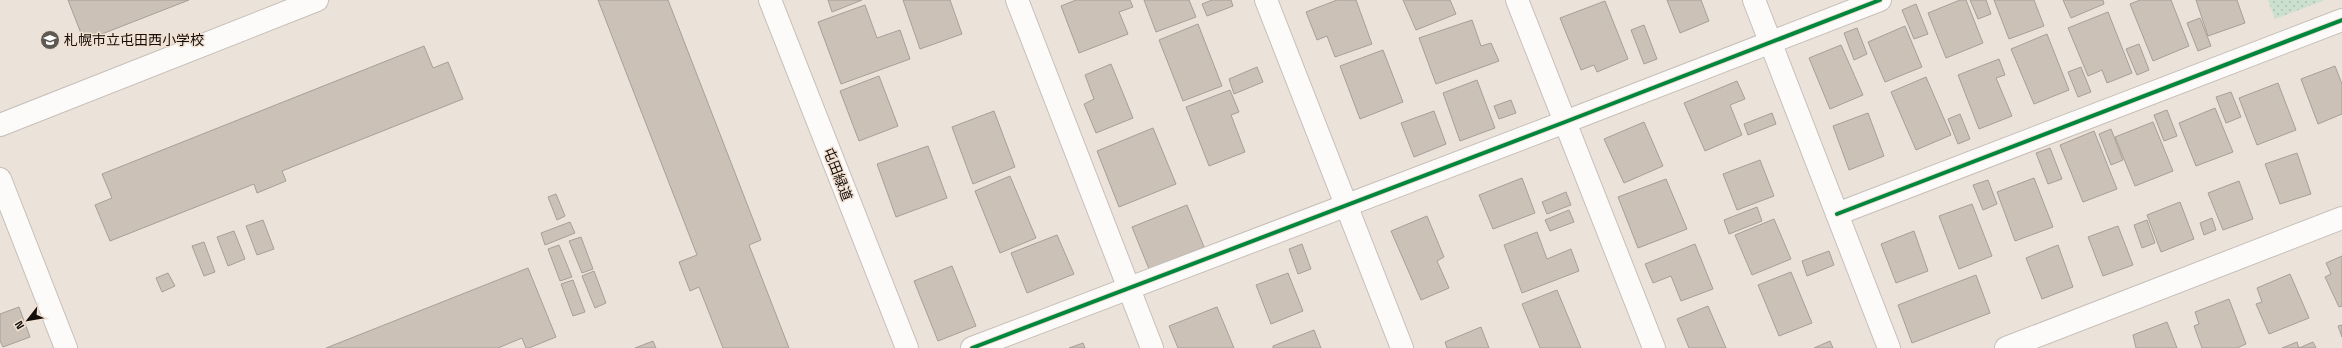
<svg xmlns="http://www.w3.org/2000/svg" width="2342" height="348" font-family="'Space Grotesk','Noto Sans JP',sans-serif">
  <defs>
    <pattern id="grass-dots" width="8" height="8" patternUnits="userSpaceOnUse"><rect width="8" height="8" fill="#cbe0ce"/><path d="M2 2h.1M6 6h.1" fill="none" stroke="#adbfb0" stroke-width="1.8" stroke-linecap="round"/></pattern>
  </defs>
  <rect width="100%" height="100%" fill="#ebe2da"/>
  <polygon fill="url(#grass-dots)" points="2268,0 2325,0 2275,19"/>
  <g fill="#cbc1b6" stroke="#a6a099">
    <polygon points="68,0 189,0 84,41"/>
    <polygon points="598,0 668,0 761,240 749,245 789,348 723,348 699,287 690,291 679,262 697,255"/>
    <polygon points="828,0 862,0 832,12"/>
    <polygon points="903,0 950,0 962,34 920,49"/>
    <polygon points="1076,0 1130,0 1133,7 1119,12 1128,34 1079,53 1061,6"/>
    <polygon points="1144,0 1189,0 1196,17 1156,32"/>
    <polygon points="1212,0 1231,0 1233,6 1207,16 1202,4"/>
    <polygon points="1337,0 1356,0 1372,44 1335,57 1327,36 1317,40 1306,12"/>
    <polygon points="1403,0 1450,0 1456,14 1416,30"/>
    <polygon points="1667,0 1701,0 1709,21 1680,33"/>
    <polygon points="1960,0 1966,0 1983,43 1946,58 1928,13"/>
    <polygon points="1970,0 1986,0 1991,14 1978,19"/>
    <polygon points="1994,0 2034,0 2044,26 2009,39"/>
    <polygon points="2063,0 2103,0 2104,4 2071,18"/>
    <polygon points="2140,0 2171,0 2189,46 2153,61 2130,4"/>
    <polygon points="2196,0 2237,0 2245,23 2208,36"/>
    <polygon points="1605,1 1628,59 1597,72 1594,65 1581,70 1560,18"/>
    <polygon points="1916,4 1928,34 1914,39 1902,10"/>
    <polygon points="865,5 877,38 900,30 910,59 841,84 818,22"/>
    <polygon points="2108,12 2132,73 2107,83 2102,70 2088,76 2068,28"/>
    <polygon points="2200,18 2211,46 2198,51 2187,23"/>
    <polygon points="1472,20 1481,46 1491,43 1499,61 1436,84 1419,38"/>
    <polygon points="1198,24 1222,86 1183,101 1159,40"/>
    <polygon points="1644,25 1657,59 1644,64 1631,30"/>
    <polygon points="1905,26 1922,67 1885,82 1868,42"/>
    <polygon points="1857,28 1867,54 1854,60 1844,33"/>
    <polygon points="2047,34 2069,90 2034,104 2011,49"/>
    <polygon points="2139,44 2149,70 2137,75 2126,49"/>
    <polygon points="1841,45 1863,95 1830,109 1809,58"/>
    <polygon points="424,46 433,68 448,62 463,99 282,171 286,181 257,193 254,184 110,241 95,205 112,198 102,174"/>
    <polygon points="1383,50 1403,102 1360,119 1340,66"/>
    <polygon points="1999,59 2005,75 1996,78 2012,116 1979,129 1958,75"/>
    <polygon points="1111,64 1133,118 1096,133 1084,104 1094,99 1085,75"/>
    <polygon points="2335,66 2342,84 2342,114 2318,124 2301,79"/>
    <polygon points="1257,67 1263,82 1234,94 1229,79"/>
    <polygon points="2081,67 2091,92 2078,97 2068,72"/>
    <polygon points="879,76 898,126 859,141 840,91"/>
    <polygon points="1926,77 1951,135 1916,150 1891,92"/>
    <polygon points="1477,80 1495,128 1460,141 1443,93"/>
    <polygon points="1737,81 1745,99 1730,105 1742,135 1705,151 1684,103"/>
    <polygon points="2278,83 2296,130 2257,145 2239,98"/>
    <polygon points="1230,90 1239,112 1231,115 1245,152 1209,166 1186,107"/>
    <polygon points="2231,92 2241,117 2226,123 2216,97"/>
    <polygon points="1511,100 1516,113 1499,119 1494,106"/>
    <polygon points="2215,108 2233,152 2196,166 2179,123"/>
    <polygon points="2167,110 2177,136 2164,141 2154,115"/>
    <polygon points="994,111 1015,167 973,184 952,127"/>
    <polygon points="1434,111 1446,144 1414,157 1401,123"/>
    <polygon points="1772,113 1776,124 1748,135 1744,124"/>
    <polygon points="1868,113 1884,156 1849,170 1833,126"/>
    <polygon points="1960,114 1970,139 1958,144 1948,119"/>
    <polygon points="1644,122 1663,166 1624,183 1604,139"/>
    <polygon points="2153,122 2173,171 2135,186 2115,137"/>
    <polygon points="1153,128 1176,184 1119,207 1097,151"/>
    <polygon points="2111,129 2123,160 2111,165 2099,134"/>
    <polygon points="2094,131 2117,189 2083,202 2060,145"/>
    <polygon points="928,146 947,198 896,217 877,164"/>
    <polygon points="2050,148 2062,179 2048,184 2036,153"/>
    <polygon points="2297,153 2311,194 2280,204 2265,164"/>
    <polygon points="1760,160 1774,196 1737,210 1723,174"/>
    <polygon points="1010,176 1036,238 1000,253 975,191"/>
    <polygon points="1522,178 1535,213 1493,229 1479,195"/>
    <polygon points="2034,178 2053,227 2015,241 1997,192"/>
    <polygon points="1666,179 1687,229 1638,248 1618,197"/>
    <polygon points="1988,180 1997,204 1983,210 1973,185"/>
    <polygon points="2239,181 2253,219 2223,230 2208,193"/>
    <polygon points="1566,192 1571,205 1547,214 1542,202"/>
    <polygon points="556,194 565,216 557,220 548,197"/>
    <polygon points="2180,202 2194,239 2161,252 2147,215"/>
    <polygon points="1972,204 1992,256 1959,269 1939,216"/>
    <polygon points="1187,205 1204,247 1149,269 1132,227"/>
    <polygon points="1757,207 1762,221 1729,234 1724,220"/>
    <polygon points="1569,210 1574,222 1550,231 1545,220"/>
    <polygon points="1427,216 1444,257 1437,261 1449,288 1421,300 1391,231"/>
    <polygon points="2212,218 2216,230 2204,235 2200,223"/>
    <polygon points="1774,219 1791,259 1752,275 1735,235"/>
    <polygon points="263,220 274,249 257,255 246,226"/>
    <polygon points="2147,220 2155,243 2142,248 2134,225"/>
    <polygon points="570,222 575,233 545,245 541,233"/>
    <polygon points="2118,226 2133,265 2103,276 2088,237"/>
    <polygon points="234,231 245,259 228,266 217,237"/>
    <polygon points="1914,231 1928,271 1896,283 1881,244"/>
    <polygon points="1537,232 1547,259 1571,249 1579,271 1522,293 1504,245"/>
    <polygon points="1057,235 1074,274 1027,293 1011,253"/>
    <polygon points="581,237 593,269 582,273 569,241"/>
    <polygon points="204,242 215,272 204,276 192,246"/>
    <polygon points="1302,244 1311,269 1298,274 1289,249"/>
    <polygon points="1695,244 1713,289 1681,301 1671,276 1653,283 1645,264"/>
    <polygon points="559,245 572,277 560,281 548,249"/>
    <polygon points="2058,245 2073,287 2042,299 2026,258"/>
    <polygon points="1829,251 1834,265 1807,276 1802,261"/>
    <polygon points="2342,256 2342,306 2339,307 2325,277 2331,274 2326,263"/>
    <polygon points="952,266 976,326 938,341 914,281"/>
    <polygon points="528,268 556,337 529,348 526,348 522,338 498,348 326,348"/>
    <polygon points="594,271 606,303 595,308 582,276"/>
    <polygon points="1791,272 1812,323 1779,336 1758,285"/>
    <polygon points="168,273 175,286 162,292 156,278"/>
    <polygon points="1288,273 1303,311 1271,324 1256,285"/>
    <polygon points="2290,274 2309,318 2269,334 2256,304 2262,302 2257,288"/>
    <polygon points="1976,275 1990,313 1912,343 1898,305"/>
    <polygon points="573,280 585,312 573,316 561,284"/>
    <polygon points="1557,290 1581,348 1540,348 1522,304"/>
    <polygon points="2229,299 2246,344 2237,348 2202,348 2194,326 2199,324 2195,312"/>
    <polygon points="1708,306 1726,348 1689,348 1677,319"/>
    <polygon points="19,307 30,337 3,347 0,341 0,314"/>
    <polygon points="1217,307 1234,348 1178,348 1169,326"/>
    <polygon points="2167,322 2177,348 2136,348 2133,335"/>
    <polygon points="2342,325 2342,337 2338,326"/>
    <polygon points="1481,327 1489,348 1447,348 1445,342"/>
    <polygon points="1314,330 1321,348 1273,348 1273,346"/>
    <polygon points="653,341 656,348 635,348"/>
    <polygon points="1830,341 1833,348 1814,348"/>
    <polygon points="2297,342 2299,348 2313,342 2316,348 2282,348"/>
    <polygon points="1083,343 1085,348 1069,348"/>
  </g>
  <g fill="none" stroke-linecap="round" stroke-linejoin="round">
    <defs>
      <g id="minor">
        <polyline points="770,0 907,348"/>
        <polyline points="1017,0 1152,348"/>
        <polyline points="1266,0 1402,348"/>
        <polyline points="1517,0 1654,348"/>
        <polyline points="1754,0 1889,348"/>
        <polyline points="0,125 317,0"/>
        <polyline points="0,179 66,348"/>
        <polyline points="1837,214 2342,20"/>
        <polyline points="972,348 1565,122 1880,0"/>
        <polyline points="2006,348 2342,218"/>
      </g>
    </defs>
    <use href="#minor" stroke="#c7bfb9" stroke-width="24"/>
    <use href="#minor" stroke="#fcfbf9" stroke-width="22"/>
    <defs>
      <g id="cycleway">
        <polyline points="1837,214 2342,20"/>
        <polyline points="972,348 1565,122 1880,0"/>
      </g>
    </defs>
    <use href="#cycleway" stroke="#f2e1d3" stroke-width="6"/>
    <use href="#cycleway" stroke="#00873e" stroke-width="4"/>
  </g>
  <defs>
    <symbol id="school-disc" viewBox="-11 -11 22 22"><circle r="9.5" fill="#5f5953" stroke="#f2e1d3"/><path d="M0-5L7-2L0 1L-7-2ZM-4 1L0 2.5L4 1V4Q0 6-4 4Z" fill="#fff"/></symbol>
  </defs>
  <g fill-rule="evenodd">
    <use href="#school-disc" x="39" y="29" width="22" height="22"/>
  </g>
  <g text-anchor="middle" stroke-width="3" stroke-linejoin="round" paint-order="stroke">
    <g font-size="14" fill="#140f0a" stroke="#f2e1d3" text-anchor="start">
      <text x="64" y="45">札幌市立屯田西小学校</text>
    </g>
    <g font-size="14" fill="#140f0a" stroke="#f2e1d3">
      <text transform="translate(838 174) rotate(69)" y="5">屯田緑道</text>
    </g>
  </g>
  <g transform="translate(28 320) rotate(239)" stroke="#f2e1d3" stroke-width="3" paint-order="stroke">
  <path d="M0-3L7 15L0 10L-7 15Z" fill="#140f0a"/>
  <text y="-6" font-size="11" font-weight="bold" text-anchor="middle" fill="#140f0a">N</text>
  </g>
</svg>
